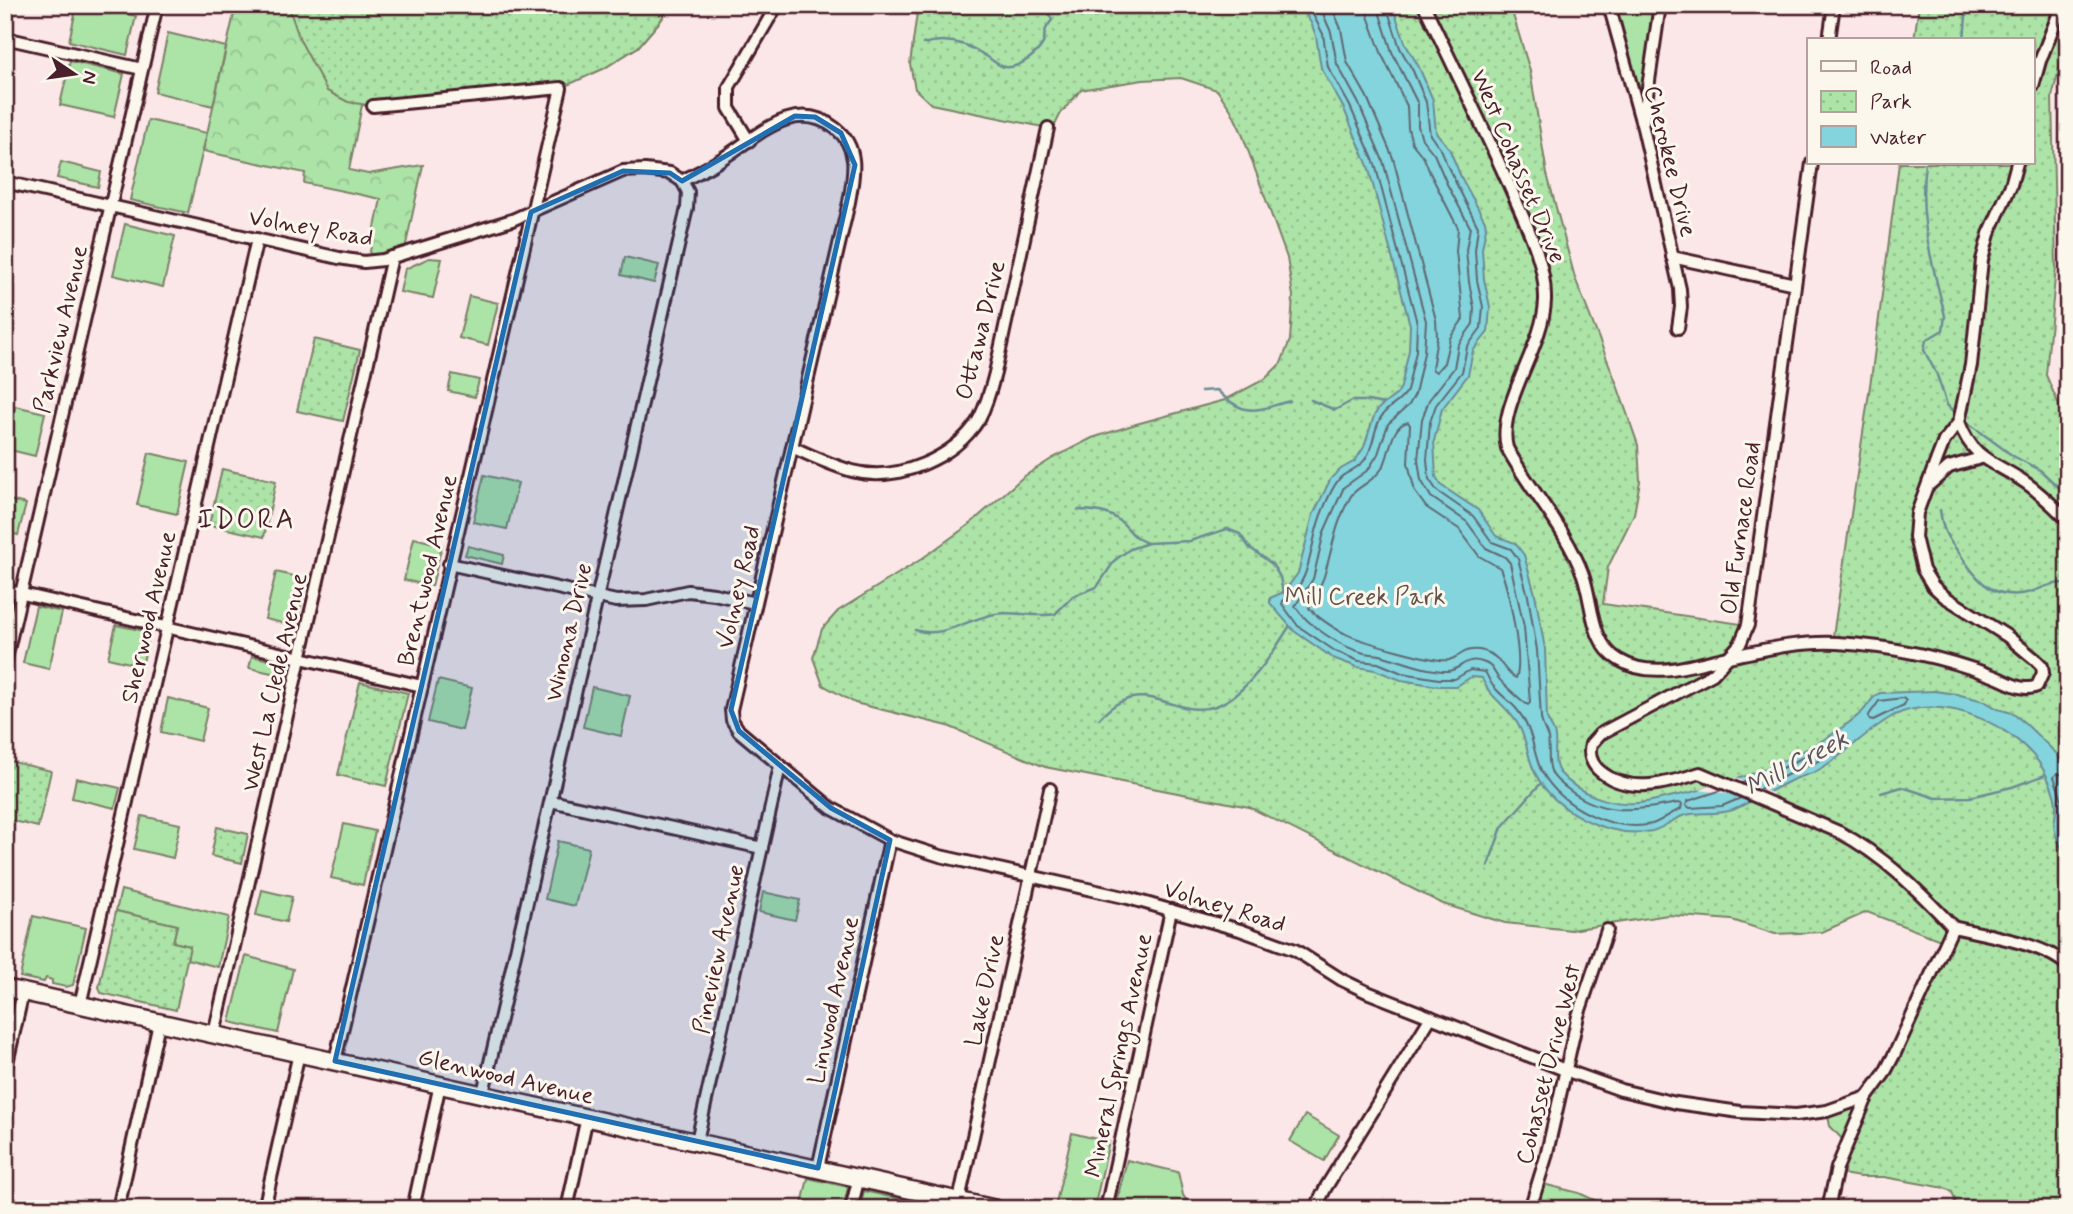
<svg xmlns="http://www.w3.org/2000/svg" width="2073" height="1214" font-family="Mynerve,sans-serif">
  <defs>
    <pattern id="forest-crowns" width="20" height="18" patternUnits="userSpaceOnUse" patternTransform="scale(1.75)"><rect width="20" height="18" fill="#ace3a7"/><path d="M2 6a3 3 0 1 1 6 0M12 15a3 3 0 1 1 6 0" fill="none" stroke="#96c290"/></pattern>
    <pattern id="park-dots" width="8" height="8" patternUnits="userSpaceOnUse" patternTransform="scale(1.75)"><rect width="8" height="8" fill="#ace3a7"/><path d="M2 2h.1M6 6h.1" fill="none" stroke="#96c290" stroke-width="1.8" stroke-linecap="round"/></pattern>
  </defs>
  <rect width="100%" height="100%" fill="#fbe7e7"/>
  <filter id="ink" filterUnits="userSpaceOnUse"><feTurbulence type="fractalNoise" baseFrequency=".0143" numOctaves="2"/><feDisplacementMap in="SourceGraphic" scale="14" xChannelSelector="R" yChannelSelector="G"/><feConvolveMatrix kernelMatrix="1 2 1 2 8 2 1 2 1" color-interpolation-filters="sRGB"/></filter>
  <g filter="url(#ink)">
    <g fill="#ace3a7" stroke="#7b8169" stroke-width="2">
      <polygon points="77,5 88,5 136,16 127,55 69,41"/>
      <polygon points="1609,5 1660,5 1643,128"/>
      <polygon points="168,33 226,47 213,106 155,92"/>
      <polygon points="70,61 124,74 114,117 60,105"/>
      <polygon points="148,120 207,133 188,213 130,200"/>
      <polygon points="61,162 101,172 98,187 57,178"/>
      <polygon points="125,224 175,236 163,287 113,275"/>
      <polygon points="625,257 659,265 654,283 621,275"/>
      <polygon points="429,258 442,259 433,298 400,292 405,269"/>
      <polygon points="469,296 498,303 488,345 459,338"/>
      <polygon points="452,374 479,380 475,397 448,391"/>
      <polygon points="15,406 45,413 35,456 6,449"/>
      <polygon points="149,453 189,462 177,514 137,505"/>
      <polygon points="484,475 518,483 507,529 473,522"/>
      <polygon points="5,499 26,504 18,535 5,532"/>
      <polygon points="414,538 442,545 432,586 404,580"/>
      <polygon points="468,546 504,555 502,564 465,555"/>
      <polygon points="276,572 307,579 296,626 265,619"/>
      <polygon points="36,606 62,612 49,669 23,663"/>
      <polygon points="116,625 150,632 142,666 108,658"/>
      <polygon points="252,656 287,664 285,676 249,668"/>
      <polygon points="438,680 472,688 462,730 428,722"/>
      <polygon points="592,687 630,696 621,736 583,727"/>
      <polygon points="168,698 208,708 200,741 161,732"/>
      <polygon points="76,778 120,788 115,808 72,798"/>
      <polygon points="142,816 180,824 173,858 134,849"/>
      <polygon points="344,824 375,831 363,885 331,878"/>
      <polygon points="558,841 589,848 575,906 545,899"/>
      <polygon points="121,890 229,917 218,967 187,959 190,946 173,942 177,925 116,911"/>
      <polygon points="262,890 292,897 286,922 256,915"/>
      <polygon points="763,892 800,900 795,920 759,912"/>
      <polygon points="33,916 86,928 73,985 66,987 52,984 52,980 46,978 44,982 20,977"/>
      <polygon points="246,956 293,969 278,1033 230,1022"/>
      <polygon points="1867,1097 1843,1140 1830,1126 1827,1111"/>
      <polygon points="1305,1115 1339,1135 1324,1161 1290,1141"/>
      <polygon points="1072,1133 1109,1142 1094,1209 1055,1207"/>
      <polygon points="1127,1160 1178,1172 1183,1195 1192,1209 1115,1209"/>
      <polygon points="808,1178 848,1187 843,1209 801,1209"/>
      <polygon points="864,1191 913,1202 912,1209 860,1209"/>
    </g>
    <g fill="url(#forest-crowns)" stroke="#7b8169" stroke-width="2">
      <polygon points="236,5 669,5 662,19 638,47 603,69 373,106 362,105 349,170 368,174 423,165 404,254 368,261 381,199 304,183 305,173 203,151"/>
      <polygon points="1539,1183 1579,1193 1614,1209 1530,1209"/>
    </g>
    <g fill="url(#park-dots)" stroke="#7b8169" stroke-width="2">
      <polygon points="288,5 669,5 662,19 638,47 603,69 561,88 373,106 348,102 327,91 300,40"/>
      <polygon points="918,5 1510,5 1530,71 1547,174 1575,278 1616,382 1638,445 1640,481 1634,514 1608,567 1603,604 1748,625 1731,655 1832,643 1872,372 1899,163 2033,163 2033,40 1914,40 1919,5 2068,5 2068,62 2061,62 2052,97 2056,267 2046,375 2063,415 2068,417 2068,1209 1953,1209 1955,1200 1952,1192 1945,1188 1884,1177 1860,1177 1836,1173 1946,942 1867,912 1822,932 1775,934 1732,920 1668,915 1571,930 1505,923 1443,904 1249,807 1045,767 948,726 855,703 823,685 813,658 822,629 838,611 920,560 970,524 1023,477 1053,458 1092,438 1136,424 1225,400 1265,379 1281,363 1290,340 1293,296 1287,258 1241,131 1231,110 1217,90 1181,78 1143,80 1092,88 1081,90 1061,113 1053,129 931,104 915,89 910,64"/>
      <polygon points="314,339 360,350 343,421 297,411"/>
      <polygon points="222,469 276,481 264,537 209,525"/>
      <polygon points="360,682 408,693 386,786 338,775"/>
      <polygon points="5,760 51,771 38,827 5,819"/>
      <polygon points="217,827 248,834 242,863 211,856"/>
      <polygon points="116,911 177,925 173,942 190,946 176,1010 101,993 99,987"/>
    </g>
    <path fill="#83d4dc" stroke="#6c8c95" stroke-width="2" d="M1300,5h92l14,40 13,22 14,33 3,32 13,16 12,29 24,44 1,7 -4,21 2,30 6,28 -2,25 -15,19 -5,24 -26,34 -8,32 2,36 6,9 36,24 18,26 19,7 9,12 11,39 10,55 2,69c2,6 5,8 7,14 4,12 -3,31 6,41 18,21 51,32 77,30 11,0 21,-4 32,-6 54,-10 111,-31 159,-60 11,-7 24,-16 34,-25 7,-7 9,-15 18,-19l55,-2 21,3 28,7 14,8 14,4 13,10 33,32 10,21v84c-7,-11 -13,-22 -14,-35 0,-5 2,-10 2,-15 1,-13 -7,-30 -13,-41 -26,-44 -102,-78 -150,-53 -27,15 -47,38 -73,53 -9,6 -20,7 -30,12 -19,10 -38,20 -57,29 -15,5 -31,2 -47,5 -13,3 -21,13 -34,16 -43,8 -97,-19 -117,-58 -7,-14 -8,-31 -15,-45 -10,-21 -32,-31 -38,-50l-11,-1 -14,9h-19l-37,-6 -26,-10 -18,-3 -24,-9 -39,-27 -24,-28v-5l14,-6 14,-19 15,-58 18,-37 10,-9 14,-8 9,-14 10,-31 5,-8 18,-14 4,-7 8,-37 1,-25 -42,-159 -24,-57 -23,-41 -5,-32 -5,-13z"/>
    <polygon fill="#fbe7e7" points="1736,778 1774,794 1755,803 1730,794 1699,790"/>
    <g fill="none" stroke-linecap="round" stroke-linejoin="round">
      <g stroke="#616772" stroke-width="2">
        <path d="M1308,5l15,29 5,33 22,39 25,58 42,159 -1,28 -9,40c-6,11 -15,13 -23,22 -11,13 -9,31 -18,45 -6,10 -16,12 -25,19 -8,8 -14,23 -18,33 -14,29 -9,74 -40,91l-1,3 16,22 37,25 24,10 19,2 24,10 37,6h16l15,-9 15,2c3,4 4,9 8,14 13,15 25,19 34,40 7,14 7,31 15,46 19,34 70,61 110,52 10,-3 18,-11 29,-15l1,-5 -4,-1c-40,7 -73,14 -109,-13 -6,-5 -16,-11 -18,-19 -4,-11 -1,-22 -3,-33 -2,-7 -6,-12 -7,-20l-4,-68 -9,-54 -10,-37 -7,-10 -19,-7 -19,-26 -36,-25 -8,-12 -2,-19 3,-38 6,-17 26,-33 5,-25 14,-19 2,-21 -6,-27 -2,-30 3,-23 -31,-62 -5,-14 -12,-16 -4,-33 -13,-31 -13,-23 -14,-43"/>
        <path d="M1319,5l12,27 6,32 21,38 25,59 43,160 -2,32 -9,41 -6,11 -21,19 -10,30 -10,16 -24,17 -20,45 -11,47 -18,27c13,20 46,41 69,47 6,1 11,1 16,2 23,6 44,16 68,16 13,-1 17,-15 34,-9 12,3 11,11 18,18 4,5 23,22 28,25l2,-3 -6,-75 -14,-64 -5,-6 -19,-9 -19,-26 -36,-25 -10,-17 -3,-20 4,-41 7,-19 25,-32 4,-23 15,-21 1,-16 -5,-26 -3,-32 4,-23 -23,-43 -13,-30 -12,-15 -4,-13v-22l-26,-52 -15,-47"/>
        <polyline points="1331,5 1341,29 1347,62 1367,97 1393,158 1436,320 1437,337 1432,369 1436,372 1444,363 1450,338 1463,319 1456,251 1458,228 1430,173 1424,158 1412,143 1408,128 1407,106 1382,55 1368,16 1366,5"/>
        <path d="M1408,422l2,3 -2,38 7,29 11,15 33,22 20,27 21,12c8,19 24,92 16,110 -13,-5 -14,-22 -32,-27 -19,-5 -22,5 -35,9 -11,3 -93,-20 -105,-27 -11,-5 -28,-17 -35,-25 4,-12 13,-22 16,-35 8,-27 11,-52 26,-77 6,-10 22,-13 32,-29 8,-14 7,-41 25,-45z"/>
        <polygon points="1903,698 1906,701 1904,705 1873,720 1869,719 1869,715 1879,701"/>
        <polyline points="2068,777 2057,773 2054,777 2062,800 2061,825 2068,846"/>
        <path d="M1742,783l45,-17 51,-28 5,2v3c-16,18 -35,21 -54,31 -11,5 -21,11 -31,16"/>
        <polyline points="1722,790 1688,801 1686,805 1690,808 1722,806 1741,798"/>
      </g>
      <g stroke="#6c8c95" stroke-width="2.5">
        <polyline points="1964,5 1966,16 1964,40"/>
        <path d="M923,44c22,-7 44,-1 63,12 7,4 12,10 19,11 13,2 31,-12 37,-22 4,-5 1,-11 4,-16 1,-3 4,-6 6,-9l-7,-15"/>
        <path d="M1925,163c-7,58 7,97 20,153l-2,14 -17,10 -2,10 13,25 10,30 9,9"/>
        <path d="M1201,391l16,-1c29,29 38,20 73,11"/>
        <polyline points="1311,400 1335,410 1352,401 1368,401 1384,404"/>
        <polyline points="1964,420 2013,456 2040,470 2068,496"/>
        <path d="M1078,510c12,0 28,1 39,9 13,8 13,18 30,24"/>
        <path d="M1940,510c4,30 11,30 26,53 14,20 28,34 54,31 17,-1 30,-14 48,-10"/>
        <path d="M915,630c28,9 52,-11 80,-16 20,-3 42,4 60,0l18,-18 24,-9 18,-27 15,-11 18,-6 42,-2 37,-12 13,5 9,13 23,17 8,13 3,16"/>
        <path d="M1099,719c44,-49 75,2 117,-13 30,-11 57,-53 73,-79"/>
        <polyline points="1881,793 1902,787 1936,798 1970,797 2012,787 2045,775"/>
        <polyline points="1488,866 1502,827 1541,783"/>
      </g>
      <defs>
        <g id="street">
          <path d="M1424,5c30,63 61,125 89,189 14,32 33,70 32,106 -1,47 -49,106 -38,148 23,43 59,80 76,127 10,28 7,68 36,85 35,21 77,3 114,-4 34,-7 69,-15 104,-13 52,3 108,15 156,33 14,5 30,17 44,10l6,-13 -1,-7 -6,-6 -29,-24 -62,-39 -12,-11 -10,-16 -8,-33 2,-24 20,-54 7,-18 15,-19 12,-57 11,-105 7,-26 22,-49 6,-22"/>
          <polyline points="1609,5 1643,128 1680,289 1681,307 1678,328"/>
          <polyline points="5,38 142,69"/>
          <polyline points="1829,40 1834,5"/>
          <polyline points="2033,86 2040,61 2062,5"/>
          <polyline points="1643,122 1660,5"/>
          <polyline points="749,141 729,108 729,87 777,5"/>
          <path d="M1812,163l-64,462 -8,19 -27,30 -113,60 -9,10c-3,11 1,21 10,28 29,23 68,11 99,1l139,59c44,23 80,59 114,95"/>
          <path d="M682,181c13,-7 26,-13 38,-21 35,-21 73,-64 115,-32 25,19 19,47 14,74l-118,508 1,10 7,11 92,77 59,32 50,16 188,42 112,32 55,20 47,30 25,12 198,78 56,20 55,13 64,9 56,3 31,-4 40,-14"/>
          <polyline points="5,182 339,258 364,262 383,260 512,220 623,171 645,170 670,173 682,181"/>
          <polyline points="1672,257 1795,284"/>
          <path d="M1959,422c15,40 36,39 67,61 16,11 28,24 42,37"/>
          <path d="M792,447c19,9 39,18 60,24 45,12 103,-13 127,-52 8,-15 12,-30 16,-46l53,-245"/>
          <polyline points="1929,485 1949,467 1981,458"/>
          <polyline points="449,564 616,601 646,600 688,591 714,594 755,603"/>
          <polyline points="5,590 422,686"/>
          <polyline points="5,663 157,5"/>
          <polyline points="551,801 762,848"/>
          <path d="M1953,927c32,8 92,16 115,39"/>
          <polyline points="80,1005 257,239"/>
          <polyline points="214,1034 392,257"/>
          <polyline points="335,1061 561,88 373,106"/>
          <polyline points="5,1072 23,992"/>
          <polyline points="483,1093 687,208 688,192 682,181"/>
          <polyline points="697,1141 780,766"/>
          <polyline points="818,1168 890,840"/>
          <polyline points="959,1200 1050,789"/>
          <polyline points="118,1209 159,1023"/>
          <polyline points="264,1209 299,1053"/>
          <polyline points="413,1209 440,1084"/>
          <polyline points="567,1209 587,1117"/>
          <polyline points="851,1209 859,1177"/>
          <polyline points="1106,1209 1171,910"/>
          <polyline points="1315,1209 1326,1187 1431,1017"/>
          <polyline points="1530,1209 1546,1157 1578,1016 1607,930"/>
          <polyline points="1828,1209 1837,1168 1867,1097 1884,1074 1895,1053 1953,927"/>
        </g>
        <polyline id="secondary" points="5,988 996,1209"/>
      </defs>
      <use href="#street" stroke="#4a1f2b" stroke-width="16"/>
      <use href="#secondary" stroke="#4a1f2b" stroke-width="21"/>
      <use href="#street" stroke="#fbf7ec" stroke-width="10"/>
      <use href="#secondary" stroke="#fbf7ec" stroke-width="16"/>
    </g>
  </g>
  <path fill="#1f6fb2" fill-opacity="0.2" stroke="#1f6fb2" stroke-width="5" stroke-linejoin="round" d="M795,116l20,1 26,16 14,32 -124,545 8,21 92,77 59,32 -72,328 -483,-107 196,-849 92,-41 47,2 12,8z"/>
  <g text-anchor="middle" stroke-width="6" stroke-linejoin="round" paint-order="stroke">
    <g font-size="24" fill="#4a1f2b" stroke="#fbf7ec">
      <text transform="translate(1671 161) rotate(76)" y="8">Cherokee Drive</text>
      <text transform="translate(1519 166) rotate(67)" y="8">West Cohasset Drive</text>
      <text transform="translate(311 227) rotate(10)" y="8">Volney Road</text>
      <text transform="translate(60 329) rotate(-77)" y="8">Parkview Avenue</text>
      <text transform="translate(980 330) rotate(-76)" y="8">Ottawa Drive</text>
      <text transform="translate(1740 528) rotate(-82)" y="8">Old Furnace Road</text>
      <text transform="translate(427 570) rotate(-77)" y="8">Brentwood Avenue</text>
      <text transform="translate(738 587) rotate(-77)" y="8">Volney Road</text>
      <text transform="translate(148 617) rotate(-77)" y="8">Sherwood Avenue</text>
      <text transform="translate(568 632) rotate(-77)" y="8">Winona Drive</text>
      <text transform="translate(274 682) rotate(-77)" y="8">West La Clede Avenue</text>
      <text transform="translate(1225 906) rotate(17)" y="8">Volney Road</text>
      <text transform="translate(718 949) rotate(-78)" y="8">Pineview Avenue</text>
      <text transform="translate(984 990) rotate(-78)" y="8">Lake Drive</text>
      <text transform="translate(833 1000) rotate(-78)" y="8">Linwood Avenue</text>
      <text transform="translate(1118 1055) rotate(-78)" y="8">Mineral Springs Avenue</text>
      <text transform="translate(1548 1064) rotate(-76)" y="8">Cohasset Drive West</text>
      <text transform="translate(506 1076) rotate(13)" y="8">Glenwood Avenue</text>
    </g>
    <g font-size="24" fill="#62504a" stroke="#fbf7ec">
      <text x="1365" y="604">Mill Creek Park</text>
    </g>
    <g font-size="26" font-style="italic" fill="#5b5560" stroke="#fbf7ec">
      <text transform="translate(1796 762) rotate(-28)" y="9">Mill Creek</text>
    </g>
    <g font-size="28" letter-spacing="2" fill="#4a1f2b" stroke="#fbf7ec">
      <text x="247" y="528">IDORA</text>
    </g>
  </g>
  <rect width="2073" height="1214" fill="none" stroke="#fbf7ec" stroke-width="28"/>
  <rect x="14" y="14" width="2045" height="1186" fill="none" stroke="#4a1f2b" stroke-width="2.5" filter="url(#ink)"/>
  <rect x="1807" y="38" width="228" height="126" fill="#fbf7ec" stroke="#b4a19f" stroke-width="2"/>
  <rect x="1821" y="61" width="35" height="10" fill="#fbf7ec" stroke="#b4a19f" stroke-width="2"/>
  <text x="1870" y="74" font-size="21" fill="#4a1f2b">Road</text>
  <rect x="1821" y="91" width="35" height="21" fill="url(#park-dots)" stroke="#b4a19f" stroke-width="2"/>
  <text x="1870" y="108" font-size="21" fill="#4a1f2b">Park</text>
  <rect x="1821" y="126" width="35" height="21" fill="#83d4dc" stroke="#b4a19f" stroke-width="2"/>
  <text x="1870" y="144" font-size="21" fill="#4a1f2b">Water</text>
  <g transform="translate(74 74) rotate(103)" stroke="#fbf7ec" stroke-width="5" paint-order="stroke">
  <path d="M0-5L12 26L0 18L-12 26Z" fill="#4a1f2b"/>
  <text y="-10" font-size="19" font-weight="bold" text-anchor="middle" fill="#4a1f2b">N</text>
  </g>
</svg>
